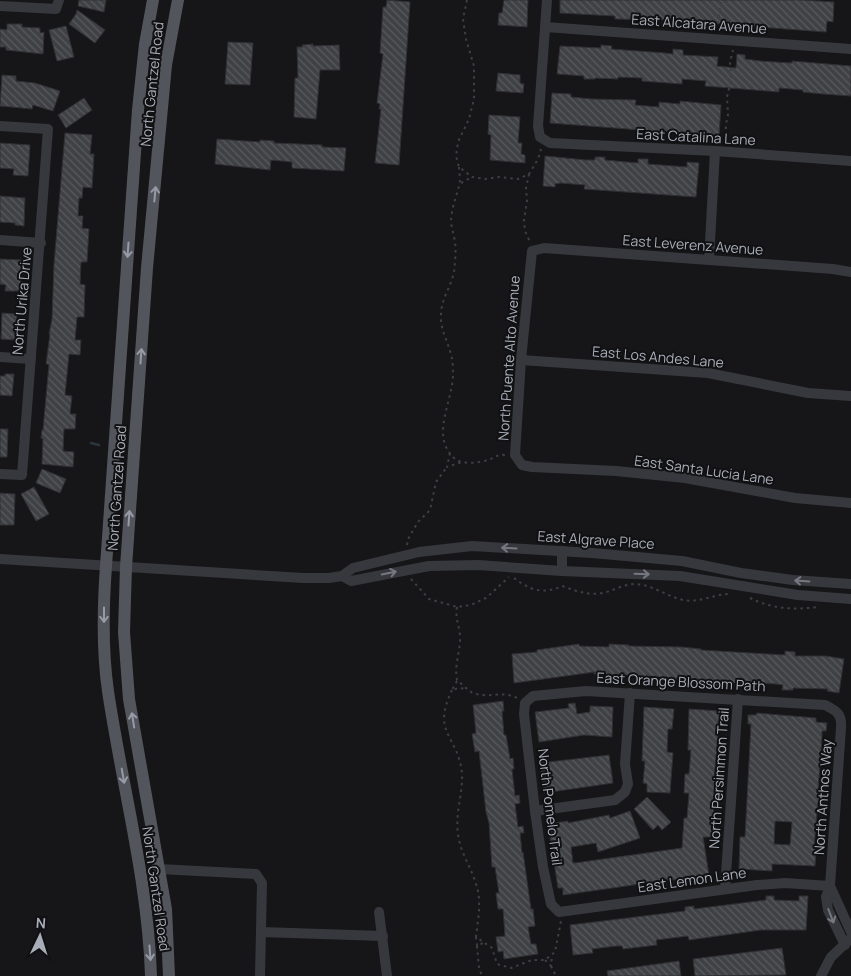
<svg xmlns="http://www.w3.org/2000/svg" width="851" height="976" font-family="Manrope,sans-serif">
  <defs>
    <pattern id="building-back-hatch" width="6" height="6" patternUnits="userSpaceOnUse" patternTransform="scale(1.25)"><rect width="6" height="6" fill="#404145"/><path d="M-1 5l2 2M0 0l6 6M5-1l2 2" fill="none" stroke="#595a5e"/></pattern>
  </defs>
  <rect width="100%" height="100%" fill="#161618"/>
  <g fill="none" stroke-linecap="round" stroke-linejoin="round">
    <polyline stroke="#2c353c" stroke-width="2.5" points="91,443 99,445"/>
  </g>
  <g fill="url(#building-back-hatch)" stroke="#303034" fill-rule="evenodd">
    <polygon points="79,0 106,0 104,12 78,6"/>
    <polygon points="387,0 410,2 399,165 375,163 381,109 379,109 380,104 377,103 383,54 380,53 383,7 386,7"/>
    <polygon points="504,0 528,0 527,27 498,25 499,13 502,13"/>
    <polygon points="560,0 801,0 834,2 833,22 827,21 826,32 667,20 615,19 615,16 560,13"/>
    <polygon points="77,10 105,30 95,43 69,24 76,14"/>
    <polygon points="7,24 22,24 22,27 40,28 40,33 44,32 43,54 6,50 6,47 0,47 0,29 7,30"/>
    <polygon points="66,26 74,57 57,61 49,30"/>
    <polygon points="228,42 253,43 250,85 225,84"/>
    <polygon points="313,44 313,46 339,45 340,70 320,70 316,119 294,117 295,78 298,78 297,47 303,47 302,45"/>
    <polygon points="601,45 612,46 611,49 665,53 673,54 673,49 683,50 683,55 718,57 717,66 736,68 737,54 745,55 745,59 760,61 792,63 792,61 851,66 851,96 823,94 803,92 803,90 779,88 779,92 705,86 706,81 682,79 682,84 642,81 642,78 618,77 618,79 595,78 595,79 584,79 584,76 557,74 560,46 601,48"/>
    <polygon points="498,73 520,75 520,83 524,84 523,93 496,91"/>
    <polygon points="2,75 16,76 16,81 35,83 60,91 53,111 33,105 32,109 0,106"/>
    <polygon points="552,93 571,94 571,97 592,99 636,100 635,105 659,107 659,102 680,104 680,101 721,105 719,136 550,123"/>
    <polygon points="84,98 92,110 66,128 58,115"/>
    <polygon points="489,115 520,117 518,143 522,143 521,154 525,155 525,163 490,160 491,135 488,134"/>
    <polygon points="65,133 92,135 90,154 94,154 92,188 83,187 82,198 79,198 78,216 83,216 82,228 89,229 87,262 81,262 80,284 85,285 84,317 77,317 75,340 81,340 80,355 69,354 65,395 72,396 70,414 76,414 75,429 64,429 63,451 74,452 73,467 42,464 43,439 41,438 42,430 43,430 49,364 46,364 50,334 49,334 52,319 54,264"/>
    <polygon points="217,139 260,142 260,140 274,141 274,143 322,145 322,147 346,148 344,171 292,168 292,162 271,160 270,170 215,164"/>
    <polygon points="0,143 30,145 28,176 13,175 14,169 0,168"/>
    <polygon points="545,156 586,160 595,160 595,157 605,157 605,160 638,163 638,159 648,159 648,164 687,167 687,162 699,163 696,197 584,189 585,185 561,183 555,184 555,187 543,186"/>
    <polygon points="0,196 25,198 24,226 15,225 15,223 0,222"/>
    <polygon points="0,259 22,260 20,291 5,291 6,285 0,284"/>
    <polygon points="2,313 17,314 15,340 1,339"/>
    <polygon points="5,374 14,374 12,396 0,395 0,376 5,376"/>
    <polygon points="0,429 8,429 7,457 0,457"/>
    <polygon points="42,469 66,479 60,493 36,483"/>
    <polygon points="34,487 49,514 36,521 21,494"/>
    <polygon points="0,493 15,494 14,525 0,525"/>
    <polygon points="579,644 579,646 609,647 609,644 629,645 629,646 682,647 701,649 701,650 785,655 785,651 795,652 795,656 826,656 844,659 839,693 827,691 828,689 793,688 793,690 782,690 783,685 776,684 756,683 756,688 747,687 748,684 721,682 721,686 710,685 710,681 676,678 676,683 668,682 668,678 650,676 650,680 638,680 638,676 594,674 595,672 514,683 512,654 537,652 537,650"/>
    <polygon points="503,701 504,711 502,711 504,735 506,735 510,759 513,758 514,769 512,769 515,796 519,795 520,803 515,804 518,827 523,826 524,833 520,833 522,853 523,852 531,909 533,909 535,926 528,927 531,944 536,944 538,954 504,959 503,951 498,952 496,937 505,936 503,909 498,909 496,893 499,893 495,867 492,867 489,823 486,812 479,751 475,752 472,734 476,733 473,705"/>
    <polygon points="575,703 577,714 590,712 590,706 613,707 612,737 584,735 539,742 535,712 569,708 568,704"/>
    <polygon points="644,707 674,709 672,729 668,729 667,752 673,753 670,793 647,792 647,784 643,783 645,761 642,761"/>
    <polygon points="689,709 720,711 714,780 719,780 719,788 715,788 712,837 703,837 709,875 665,881 665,883 655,885 654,882 563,895 563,888 558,888 548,824 568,821 568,823 609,815 610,818 630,811 640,838 598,852 596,843 571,847 573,863 575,863 682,848 684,818 687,818 689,793 684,793 685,774 689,774 691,750 688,750"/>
    <path d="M757,713l59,5v4l11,1 -1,8h-4v6l-4,54 4,1 -1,10h-3l-4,45h2l-1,19 -43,-2v7l-33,-2 1,-32h5l6,-113h-3v-9h8zM775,821l17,1 -2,23 -16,-1z"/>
    <polygon points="609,755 613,783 544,793 540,763"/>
    <polygon points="647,797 671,822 662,830 658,825 653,830 634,809"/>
    <polygon points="766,896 774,896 774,900 799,901 799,896 808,896 806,930 761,930 689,940 688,936 656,940 657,945 623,949 622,946 616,946 592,949 593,953 573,955 570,925 685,911 685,907 694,906 694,909 766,900"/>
    <polygon points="782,948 786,975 695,976 693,959"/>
    <polygon points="679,961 681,976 608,976 607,971"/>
  </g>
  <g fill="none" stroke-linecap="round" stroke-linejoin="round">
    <g stroke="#3d3f44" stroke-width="2" stroke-dasharray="2.5 4" stroke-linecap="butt">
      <polyline points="467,0 463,19 466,39 474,66 474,99 469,119 458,142 456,156 459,167 472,177 485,179 499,177 518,179 529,174 538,159 541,149"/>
      <polyline points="719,30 718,19 722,0"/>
      <polyline points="725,142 726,124 728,115 727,97 731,81 730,62 733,50"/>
      <path d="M459,167c0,6 2,13 0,19 -3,12 -8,23 -8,37 1,5 2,10 3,14 3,12 1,24 0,35 -3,15 -13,27 -13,43 -1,15 7,26 10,40 2,6 2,13 2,19 0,27 -23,62 1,84 8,7 24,5 34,2 7,-2 9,-6 17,-5"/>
      <polyline points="529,174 526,188 527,201 524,221 525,231 530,242"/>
      <polyline points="461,183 472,177"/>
      <polyline points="450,453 447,467 462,462"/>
      <polyline points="407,545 408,539 418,522 430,510 436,482 447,467"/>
      <path d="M514,578c16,12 29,17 48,8 17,6 30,11 48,5 8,-3 16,-7 26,-7 17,1 30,12 47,16 15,3 30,-5 45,-6"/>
      <polyline points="411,579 429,599 457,607 471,605 486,598 509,577"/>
      <path d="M750,598c22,11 44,12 68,9"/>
      <path d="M457,607c-2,11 2,18 3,28 1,16 -6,28 -3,45 5,4 10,10 16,13 15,6 28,-3 44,5"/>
      <polyline points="457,681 452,690 459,688 467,689"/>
      <path d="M452,690c-21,44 6,45 10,83 1,21 -7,40 -4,61 2,18 13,33 18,50 6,17 2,35 0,53l16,11 5,16 14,4 21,-8h13l10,-8 6,-31"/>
      <polyline points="476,937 477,946 483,943"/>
      <polyline points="477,946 479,968 482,976"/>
      <polyline points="545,960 551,966 552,955"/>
      <polyline points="551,966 556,976"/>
    </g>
    <g stroke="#37383d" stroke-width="10">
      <polyline points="547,0 538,126 540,137 550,143 715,151 851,161"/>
      <polyline points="0,6 56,9 59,0"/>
      <polyline points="545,27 851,49"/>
      <polyline points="0,126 48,129 22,475 0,474"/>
      <polyline points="0,240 41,243"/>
      <polyline points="709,260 715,151"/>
      <polyline points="851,272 833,269 544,248 532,251 521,360 515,455 522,465 532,467 616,471 685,478 795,498 851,503"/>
      <polyline points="0,357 31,359"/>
      <polyline points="521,360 708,373 808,393 851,396"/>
      <polyline points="562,551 562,571"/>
      <polyline points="0,559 303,578 329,578 342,576 353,568 419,552 472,546 592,553 682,561 741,573 793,580 851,584"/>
      <polyline points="342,576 351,581 429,566 478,565 562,571 680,576 798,595 851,599"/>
      <polyline points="535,811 615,800 625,792 628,784 625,764 630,693"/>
      <polyline points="159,869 256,874 262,883 260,976"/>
      <path d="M830,886l-45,-3 -28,2 -198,27 -8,-8 -8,-37 -8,-56 -11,-97 1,-11 8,-7 53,-5 239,14c12,6 17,9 16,23l-11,158 -4,11 2,13 17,35"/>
      <polyline points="830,886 851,932"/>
      <polyline points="725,889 738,699"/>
      <polyline points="379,912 387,976"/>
      <polyline points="261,932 383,936"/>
      <polyline points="821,976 831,957 851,938"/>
    </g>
    <g stroke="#53555c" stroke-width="12">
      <path d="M151,976c-3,-96 -29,-190 -43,-285 -6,-41 -5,-84 -2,-125l32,-456 7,-66 8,-44"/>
      <polyline points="169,976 166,909 129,699 124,632 126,567 147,268 166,65 178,0"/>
    </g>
  </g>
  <defs><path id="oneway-shaft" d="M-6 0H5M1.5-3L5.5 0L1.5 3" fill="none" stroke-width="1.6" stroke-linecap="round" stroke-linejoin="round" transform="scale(1.25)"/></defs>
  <g stroke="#979ba6">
    <use href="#oneway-shaft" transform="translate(155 194) rotate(-85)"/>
    <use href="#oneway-shaft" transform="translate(128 250) rotate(94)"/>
    <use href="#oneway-shaft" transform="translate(141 356) rotate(-86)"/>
    <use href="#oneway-shaft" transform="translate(129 518) rotate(-86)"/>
    <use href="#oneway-shaft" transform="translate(104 615) rotate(90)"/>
    <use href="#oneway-shaft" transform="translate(133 720) rotate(-99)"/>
    <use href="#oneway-shaft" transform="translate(123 776) rotate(80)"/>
    <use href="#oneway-shaft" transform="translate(150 953) rotate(86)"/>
  </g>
  <g stroke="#757881">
    <use href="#oneway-shaft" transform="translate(509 548) rotate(-177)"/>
    <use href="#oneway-shaft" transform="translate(389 573) rotate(-11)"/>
    <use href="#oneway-shaft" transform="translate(642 574) rotate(2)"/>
    <use href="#oneway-shaft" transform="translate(802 581) rotate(-176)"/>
    <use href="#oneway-shaft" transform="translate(831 916) rotate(69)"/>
  </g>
  <g text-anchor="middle" stroke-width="4" stroke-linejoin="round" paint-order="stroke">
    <g font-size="14" fill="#a8adb8" stroke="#111113">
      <text transform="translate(699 24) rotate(4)" y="5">East Alcatara Avenue</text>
      <text transform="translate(152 84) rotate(-84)" y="5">North Gantzel Road</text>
      <text transform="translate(696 137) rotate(3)" y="5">East Catalina Lane</text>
      <text transform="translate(693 245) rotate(4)" y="5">East Leverenz Avenue</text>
      <text transform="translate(22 301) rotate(-85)" y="5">North Urika Drive</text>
      <text transform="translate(658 357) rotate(5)" y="5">East Los Andes Lane</text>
      <text transform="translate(509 358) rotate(-86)" y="5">North Puente Alto Avenue</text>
      <text transform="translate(704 470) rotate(8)" y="5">East Santa Lucia Lane</text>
      <text transform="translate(117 488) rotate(-86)" y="5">North Gantzel Road</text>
      <text transform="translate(596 540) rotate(4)" y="5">East Algrave Place</text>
      <text transform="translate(681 682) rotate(3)" y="5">East Orange Blossom Path</text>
      <text transform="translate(719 778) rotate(-86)" y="5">North Persimmon Trail</text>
      <text transform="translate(823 797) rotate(-86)" y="5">North Anthos Way</text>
      <text transform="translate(550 807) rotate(83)" y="5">North Pomelo Trail</text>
      <text transform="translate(692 880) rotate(-8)" y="5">East Lemon Lane</text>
      <text transform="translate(156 889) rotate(82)" y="5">North Gantzel Road</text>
    </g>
  </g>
  <g transform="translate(40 936) rotate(4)" stroke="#111113" stroke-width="4" paint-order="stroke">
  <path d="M0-4L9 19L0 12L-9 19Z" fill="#a8adb8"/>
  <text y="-8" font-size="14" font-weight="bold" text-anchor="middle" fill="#a8adb8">N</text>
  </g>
</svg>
